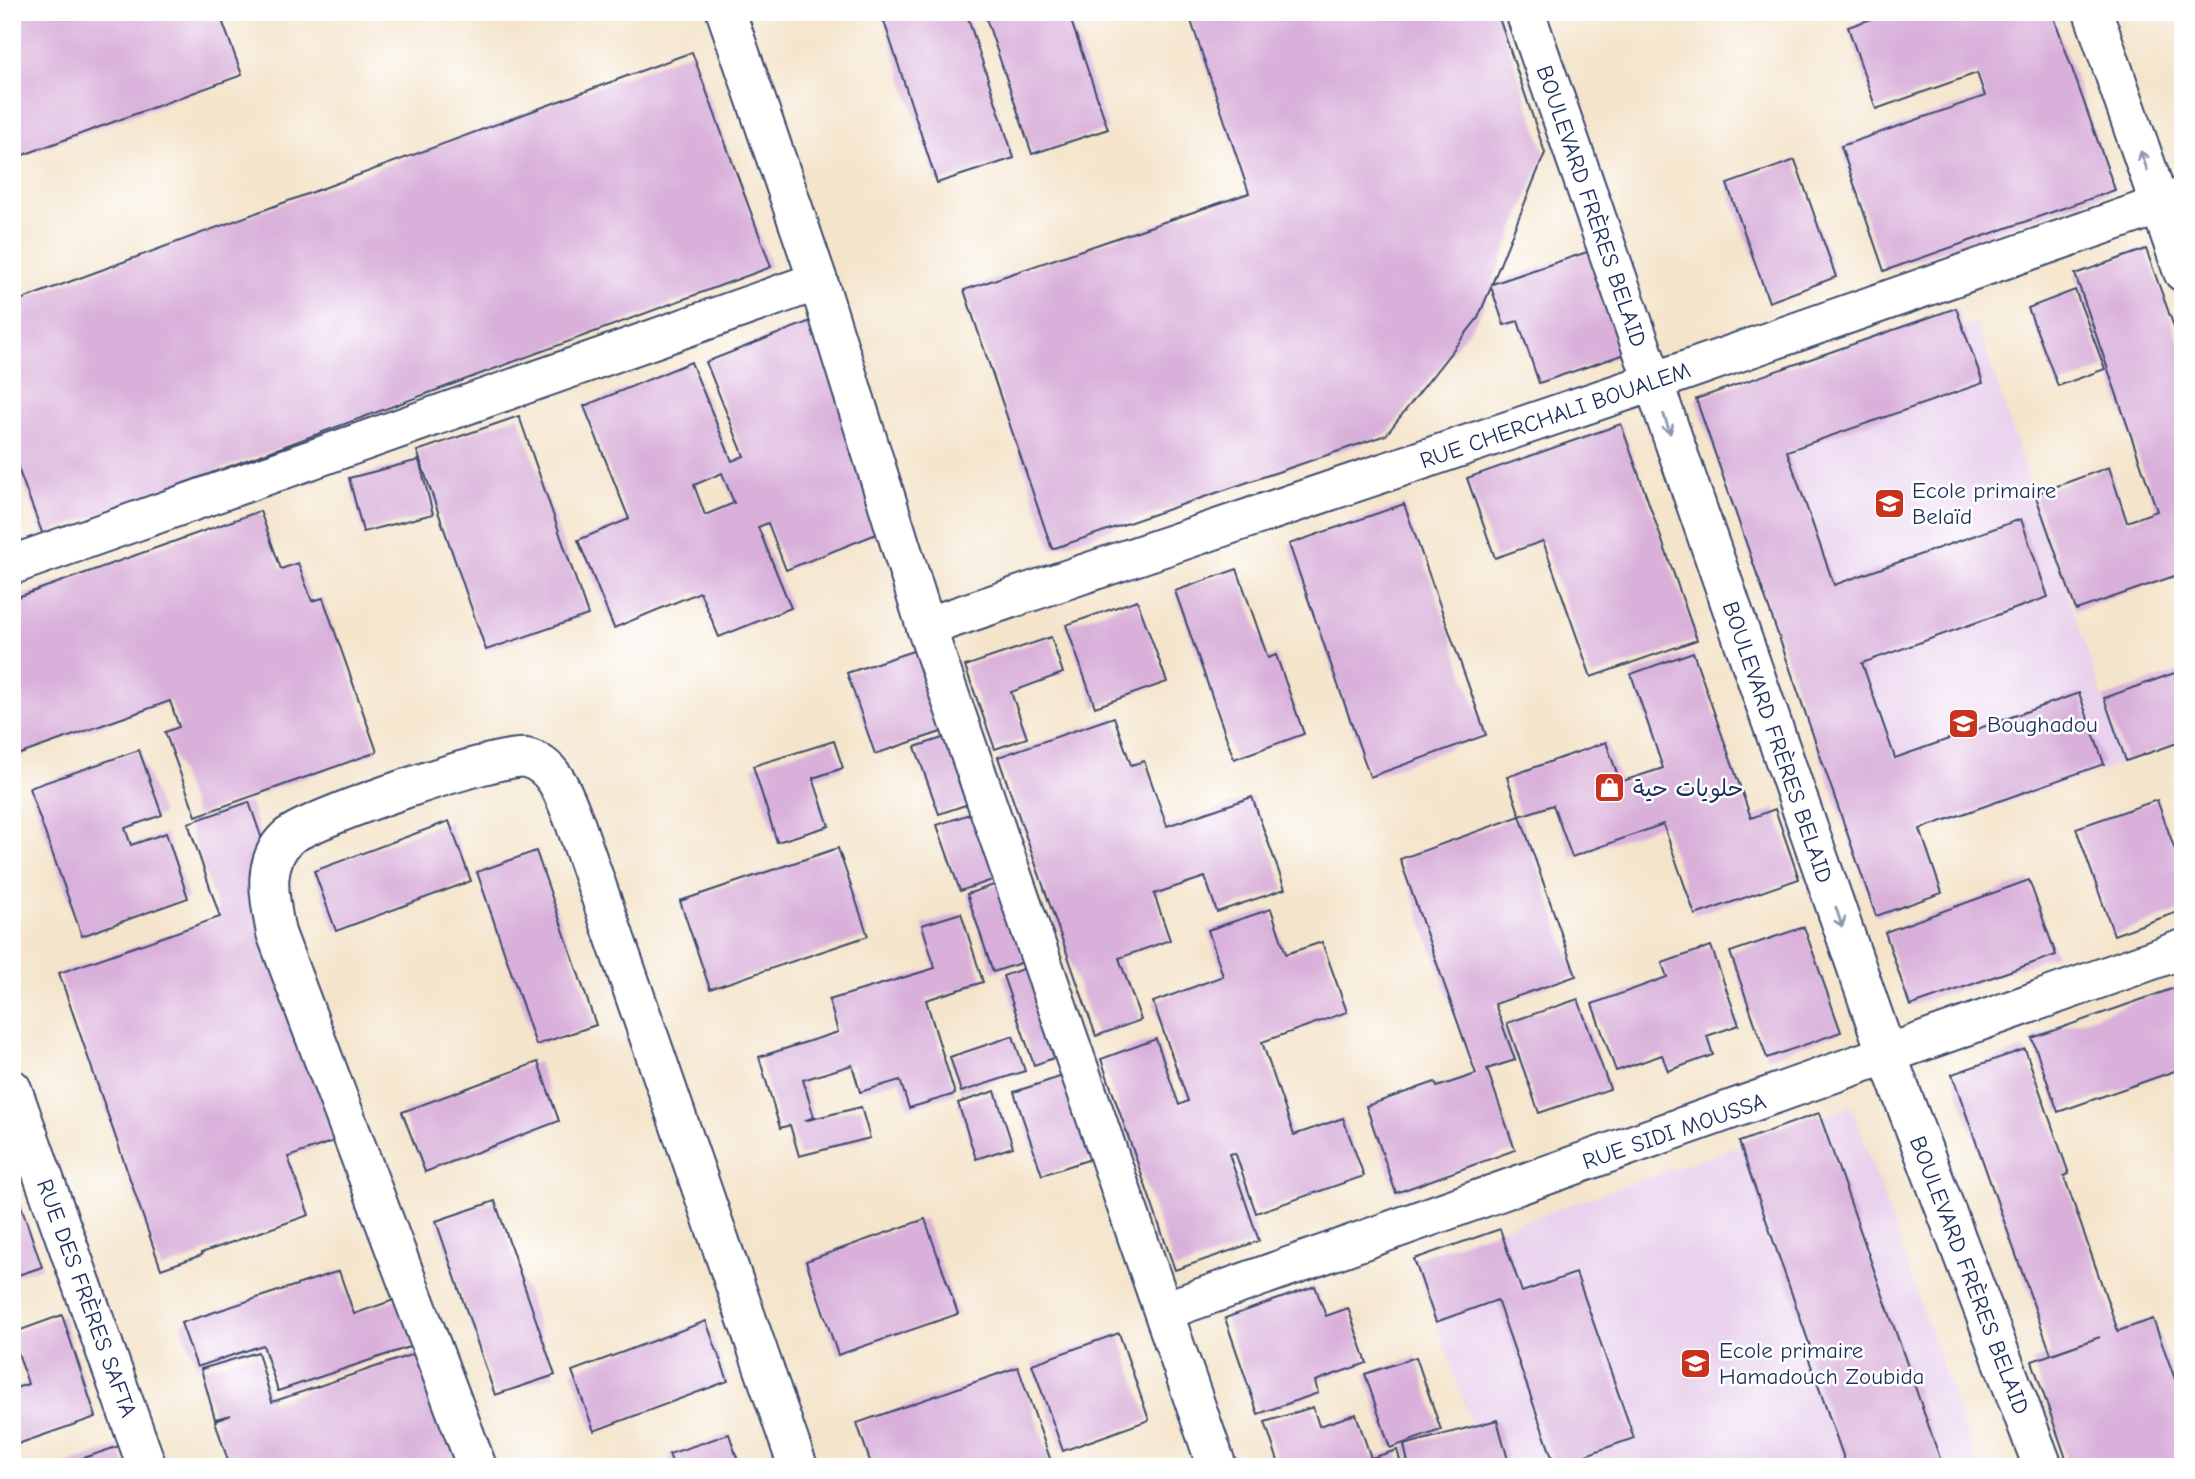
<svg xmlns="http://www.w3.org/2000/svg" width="2195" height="1479" font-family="'Comic Neue','Playpen Sans Arabic',sans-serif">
  <rect width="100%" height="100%" fill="#fff"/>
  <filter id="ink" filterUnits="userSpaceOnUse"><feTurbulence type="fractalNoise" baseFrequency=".0143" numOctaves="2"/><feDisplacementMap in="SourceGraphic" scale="14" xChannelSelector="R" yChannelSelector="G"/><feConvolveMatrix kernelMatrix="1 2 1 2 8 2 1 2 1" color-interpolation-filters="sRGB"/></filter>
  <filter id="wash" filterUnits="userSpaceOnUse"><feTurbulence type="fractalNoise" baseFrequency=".00686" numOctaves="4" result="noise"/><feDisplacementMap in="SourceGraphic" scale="28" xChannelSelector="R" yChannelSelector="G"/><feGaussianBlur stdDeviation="1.57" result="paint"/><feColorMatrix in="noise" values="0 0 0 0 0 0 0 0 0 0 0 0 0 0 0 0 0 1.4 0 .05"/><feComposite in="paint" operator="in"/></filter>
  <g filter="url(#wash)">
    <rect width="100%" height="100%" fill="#f4e4cb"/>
    <g fill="#e9d2ed">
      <polygon points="1976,322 2125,763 1859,854 1711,411"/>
      <polygon points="1852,1106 1978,1467 1486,1467 1414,1259"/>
    </g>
    <g id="blocks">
      <g fill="#d9b0da" fill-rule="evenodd">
        <polygon points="12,12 219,12 242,75 12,159"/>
        <polygon points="881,12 966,12 1014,158 937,183"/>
        <polygon points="984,12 1068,12 1108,129 1032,154"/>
        <polygon points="1188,12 1497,12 1545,153 1492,284 1596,249 1631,352 1539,383 1518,321 1504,325 1491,287 1478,318 1386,435 1052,549 964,290 1249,193"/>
        <polygon points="1891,12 2052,12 2115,190 1884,271 1841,146 1985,96 1977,73 1876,109 1848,27"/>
        <polygon points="692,52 771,267 43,535 12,452 12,303"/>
        <polygon points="1795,160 1836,277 1769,302 1727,184"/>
        <polygon points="2146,249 2183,352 2183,581 2180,574 2076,610 2035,494 2109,467 2127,522 2157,511 2075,274"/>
        <polygon points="2075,290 2105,369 2058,386 2028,308"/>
        <polygon points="1956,308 1983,383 1787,451 1834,585 2021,519 2048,597 1862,663 1895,758 2079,693 2104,764 1920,829 1942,893 1876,916 1696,399"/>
        <path d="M813,320l81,207 -108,43 -18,-47 -10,4 33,81 -72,29 -19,-45 -86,36 -36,-88 51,-21 -45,-113 107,-44 41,99 12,-5 -38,-94zM722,473l12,30 -29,12 -11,-30z"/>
        <polygon points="519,416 588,615 486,650 417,451"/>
        <polygon points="1621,424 1697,640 1591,677 1543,541 1495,558 1467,478"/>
        <polygon points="419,460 433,514 363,532 349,478"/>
        <polygon points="1404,504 1486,735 1370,777 1289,544"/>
        <polygon points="260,511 281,569 298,563 312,601 323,598 377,752 196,816 165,732 179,727 170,701 12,757 12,599"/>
        <polygon points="1237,569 1268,658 1276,655 1304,734 1234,759 1175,591"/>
        <polygon points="1137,600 1167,682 1095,707 1066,625"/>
        <polygon points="1051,637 1063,673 1011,692 1027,738 995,749 965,666"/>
        <polygon points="925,647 953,728 875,754 847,673"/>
        <polygon points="1693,652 1751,818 1775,809 1799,879 1695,915 1663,824 1572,857 1553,805 1520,816 1507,777 1606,742 1620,782 1663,768 1631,674"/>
        <polygon points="2183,670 2183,741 2126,761 2104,698"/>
        <polygon points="1114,717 1131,765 1144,761 1167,826 1252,797 1285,889 1217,912 1205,877 1154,894 1170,940 1119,958 1141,1020 1096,1036 998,757"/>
        <polygon points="961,732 983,799 939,814 915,747"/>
        <polygon points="834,741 843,768 813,778 829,826 777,842 753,766"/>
        <polygon points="139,750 162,815 125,828 131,845 166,833 188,898 82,936 29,788"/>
        <polygon points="2157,800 2183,872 2183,910 2114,935 2076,828"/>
        <polygon points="249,802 277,882 351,1135 288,1157 309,1215 201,1253 202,1255 161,1269 59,973 220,917 188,823"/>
        <polygon points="990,807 1013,873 960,891 937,825"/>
        <polygon points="1520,816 1576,976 1495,1004 1515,1060 1487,1069 1515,1150 1396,1193 1366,1106 1435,1082 1437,1087 1476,1074 1400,859"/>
        <polygon points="449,821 471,881 336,931 314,871"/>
        <polygon points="838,848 868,936 710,989 680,901"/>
        <polygon points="536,851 596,1025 536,1045 477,872"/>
        <polygon points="1018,877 1045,955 993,972 967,894"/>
        <polygon points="2029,880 2056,955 1910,1006 1885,932"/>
        <polygon points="1271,909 1286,954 1322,942 1347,1012 1262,1042 1294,1135 1343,1118 1364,1176 1256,1213 1236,1155 1234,1153 1229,1154 1259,1241 1175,1270 1101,1059 1156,1039 1179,1105 1188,1101 1153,1002 1223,976 1208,930"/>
        <polygon points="961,913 983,982 926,1000 955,1094 909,1108 900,1080 860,1092 852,1065 803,1080 814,1117 804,1121 861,1107 870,1138 799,1156 790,1125 780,1128 759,1057 838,1032 829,1000 935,968 922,925"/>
        <polygon points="1804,927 1841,1032 1767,1058 1730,952"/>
        <polygon points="1711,946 1739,1025 1707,1036 1713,1055 1668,1071 1662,1055 1616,1071 1592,1004 1667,977 1662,963"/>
        <polygon points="1042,962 1074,1051 1034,1065 1003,976"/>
        <polygon points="2183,985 2183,1068 2058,1112 2032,1038"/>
        <polygon points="1578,999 1610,1089 1539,1113 1507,1023"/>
        <polygon points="1013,1036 1025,1071 961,1092 950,1057"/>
        <polygon points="2025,1049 2069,1174 2064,1176 2118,1331 2153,1319 2183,1401 2183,1467 2069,1467 2032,1361 2100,1337 2051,1354 1952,1074"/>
        <polygon points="538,1062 559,1121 425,1172 402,1112"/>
        <polygon points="1081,1070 1109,1153 1042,1175 1014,1092"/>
        <polygon points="995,1091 1013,1147 976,1159 958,1103"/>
        <polygon points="1819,1113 1893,1324 1943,1467 1847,1467 1807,1354 1812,1352 1739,1142"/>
        <polygon points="16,1191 42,1267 12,1277 12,1192"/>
        <polygon points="495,1201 555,1375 495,1395 436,1221"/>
        <polygon points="925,1219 958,1314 838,1355 806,1261"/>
        <polygon points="1500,1229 1522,1292 1576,1273 1634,1438 1555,1466 1497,1300 1436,1322 1414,1259"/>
        <polygon points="339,1271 354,1314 408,1295 424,1342 278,1391 263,1345 197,1367 181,1323"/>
        <polygon points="1315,1286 1326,1316 1348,1308 1367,1363 1315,1381 1318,1393 1258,1414 1225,1318"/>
        <polygon points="62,1315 96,1417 12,1446 12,1389 28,1384 12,1333"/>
        <polygon points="706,1321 728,1381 594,1431 572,1371"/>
        <polygon points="1119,1333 1149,1420 1063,1451 1032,1364"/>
        <polygon points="440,1345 481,1467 230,1467 215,1421 231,1415 215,1419 201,1369 258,1352 272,1402"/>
        <polygon points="1416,1357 1441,1430 1390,1448 1365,1374"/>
        <polygon points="1018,1367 1053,1467 872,1467 857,1423"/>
        <polygon points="1313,1407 1319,1426 1356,1414 1371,1458 1397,1450 1402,1467 1280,1467 1265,1422"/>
        <polygon points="1497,1420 1510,1467 1409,1467 1404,1445"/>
        <polygon points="729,1434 740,1467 674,1467 669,1454"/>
        <polygon points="119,1446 126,1467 60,1467 60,1466"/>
      </g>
    </g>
  </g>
  <g filter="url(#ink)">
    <use href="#blocks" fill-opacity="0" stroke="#3c4a6e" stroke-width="2"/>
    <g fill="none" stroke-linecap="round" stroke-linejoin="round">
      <defs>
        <g id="minor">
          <polyline points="1525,12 1887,1055 2043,1467"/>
          <polyline points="2093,12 2183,272"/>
          <polyline points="12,565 818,281"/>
          <polyline points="926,627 1653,382 2183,197"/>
          <polyline points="12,1089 147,1467"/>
          <polyline points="1164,1311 2183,949"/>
          <path d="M477,1467l-201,-534c-6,-32 -16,-71 12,-96 20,-18 214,-85 238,-79 30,7 39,40 49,65l223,644"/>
        </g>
        <polyline id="major" points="726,12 818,281 926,627 1217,1467"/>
      </defs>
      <use href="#minor" stroke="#3c4a6e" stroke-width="42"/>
      <use href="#major" stroke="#3c4a6e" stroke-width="42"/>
      <use href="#minor" stroke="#fff" stroke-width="38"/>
      <use href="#major" stroke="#fff" stroke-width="38"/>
    </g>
    <defs><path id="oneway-shaft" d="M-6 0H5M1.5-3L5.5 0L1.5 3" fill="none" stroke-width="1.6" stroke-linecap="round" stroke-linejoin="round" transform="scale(1.75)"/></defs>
    <g stroke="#8d97ae">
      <use href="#oneway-shaft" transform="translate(2144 161) rotate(-109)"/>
      <use href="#oneway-shaft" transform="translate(1667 424) rotate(71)"/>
      <use href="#oneway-shaft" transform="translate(1839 917) rotate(71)"/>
    </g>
  </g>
  <defs>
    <symbol id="school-square" viewBox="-11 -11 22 22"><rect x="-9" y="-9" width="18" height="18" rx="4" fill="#c8321e" stroke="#fff"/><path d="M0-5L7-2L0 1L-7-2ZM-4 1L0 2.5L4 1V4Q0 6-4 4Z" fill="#fff"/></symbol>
    <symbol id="shop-square" viewBox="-11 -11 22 22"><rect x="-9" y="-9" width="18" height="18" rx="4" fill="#c8321e" stroke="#fff"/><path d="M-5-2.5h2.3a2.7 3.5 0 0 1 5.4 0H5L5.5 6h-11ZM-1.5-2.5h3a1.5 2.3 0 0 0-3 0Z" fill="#fff"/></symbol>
  </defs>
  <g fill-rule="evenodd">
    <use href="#school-square" x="1872" y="486" width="35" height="35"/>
    <use href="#school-square" x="1946" y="706" width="35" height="35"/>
    <use href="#shop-square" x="1592" y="770" width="35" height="35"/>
    <use href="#school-square" x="1678" y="1346" width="35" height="35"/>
  </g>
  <g text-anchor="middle" stroke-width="5" stroke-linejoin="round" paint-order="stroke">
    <g font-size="23" fill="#1b2f5e" stroke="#fff">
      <text transform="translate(1592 206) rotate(71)" y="8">BOULEVARD FRÈRES BELAID</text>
      <text transform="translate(1555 415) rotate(-19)" y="8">RUE CHERCHALI BOUALEM</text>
      <text transform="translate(1778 742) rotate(71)" y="8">BOULEVARD FRÈRES BELAID</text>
      <text transform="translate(1674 1131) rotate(-19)" y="8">RUE SIDI MOUSSA</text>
      <text transform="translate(1970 1275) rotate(69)" y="8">BOULEVARD FRÈRES BELAID</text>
      <text transform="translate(87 1298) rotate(70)" y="8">RUE DES FRÈRES SAFTA</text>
    </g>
    <g font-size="23" fill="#1b2f5e" stroke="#fff" text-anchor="start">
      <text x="1912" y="498">Ecole primaire<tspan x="1912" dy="26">Belaïd</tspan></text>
      <text x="1987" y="732">Boughadou</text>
      <text x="1633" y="796">حلويات حية</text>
      <text x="1719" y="1358">Ecole primaire<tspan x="1719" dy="26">Hamadouch Zoubida</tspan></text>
    </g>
  </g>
  <rect width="2195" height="1479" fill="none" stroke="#fff" stroke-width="42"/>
</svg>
